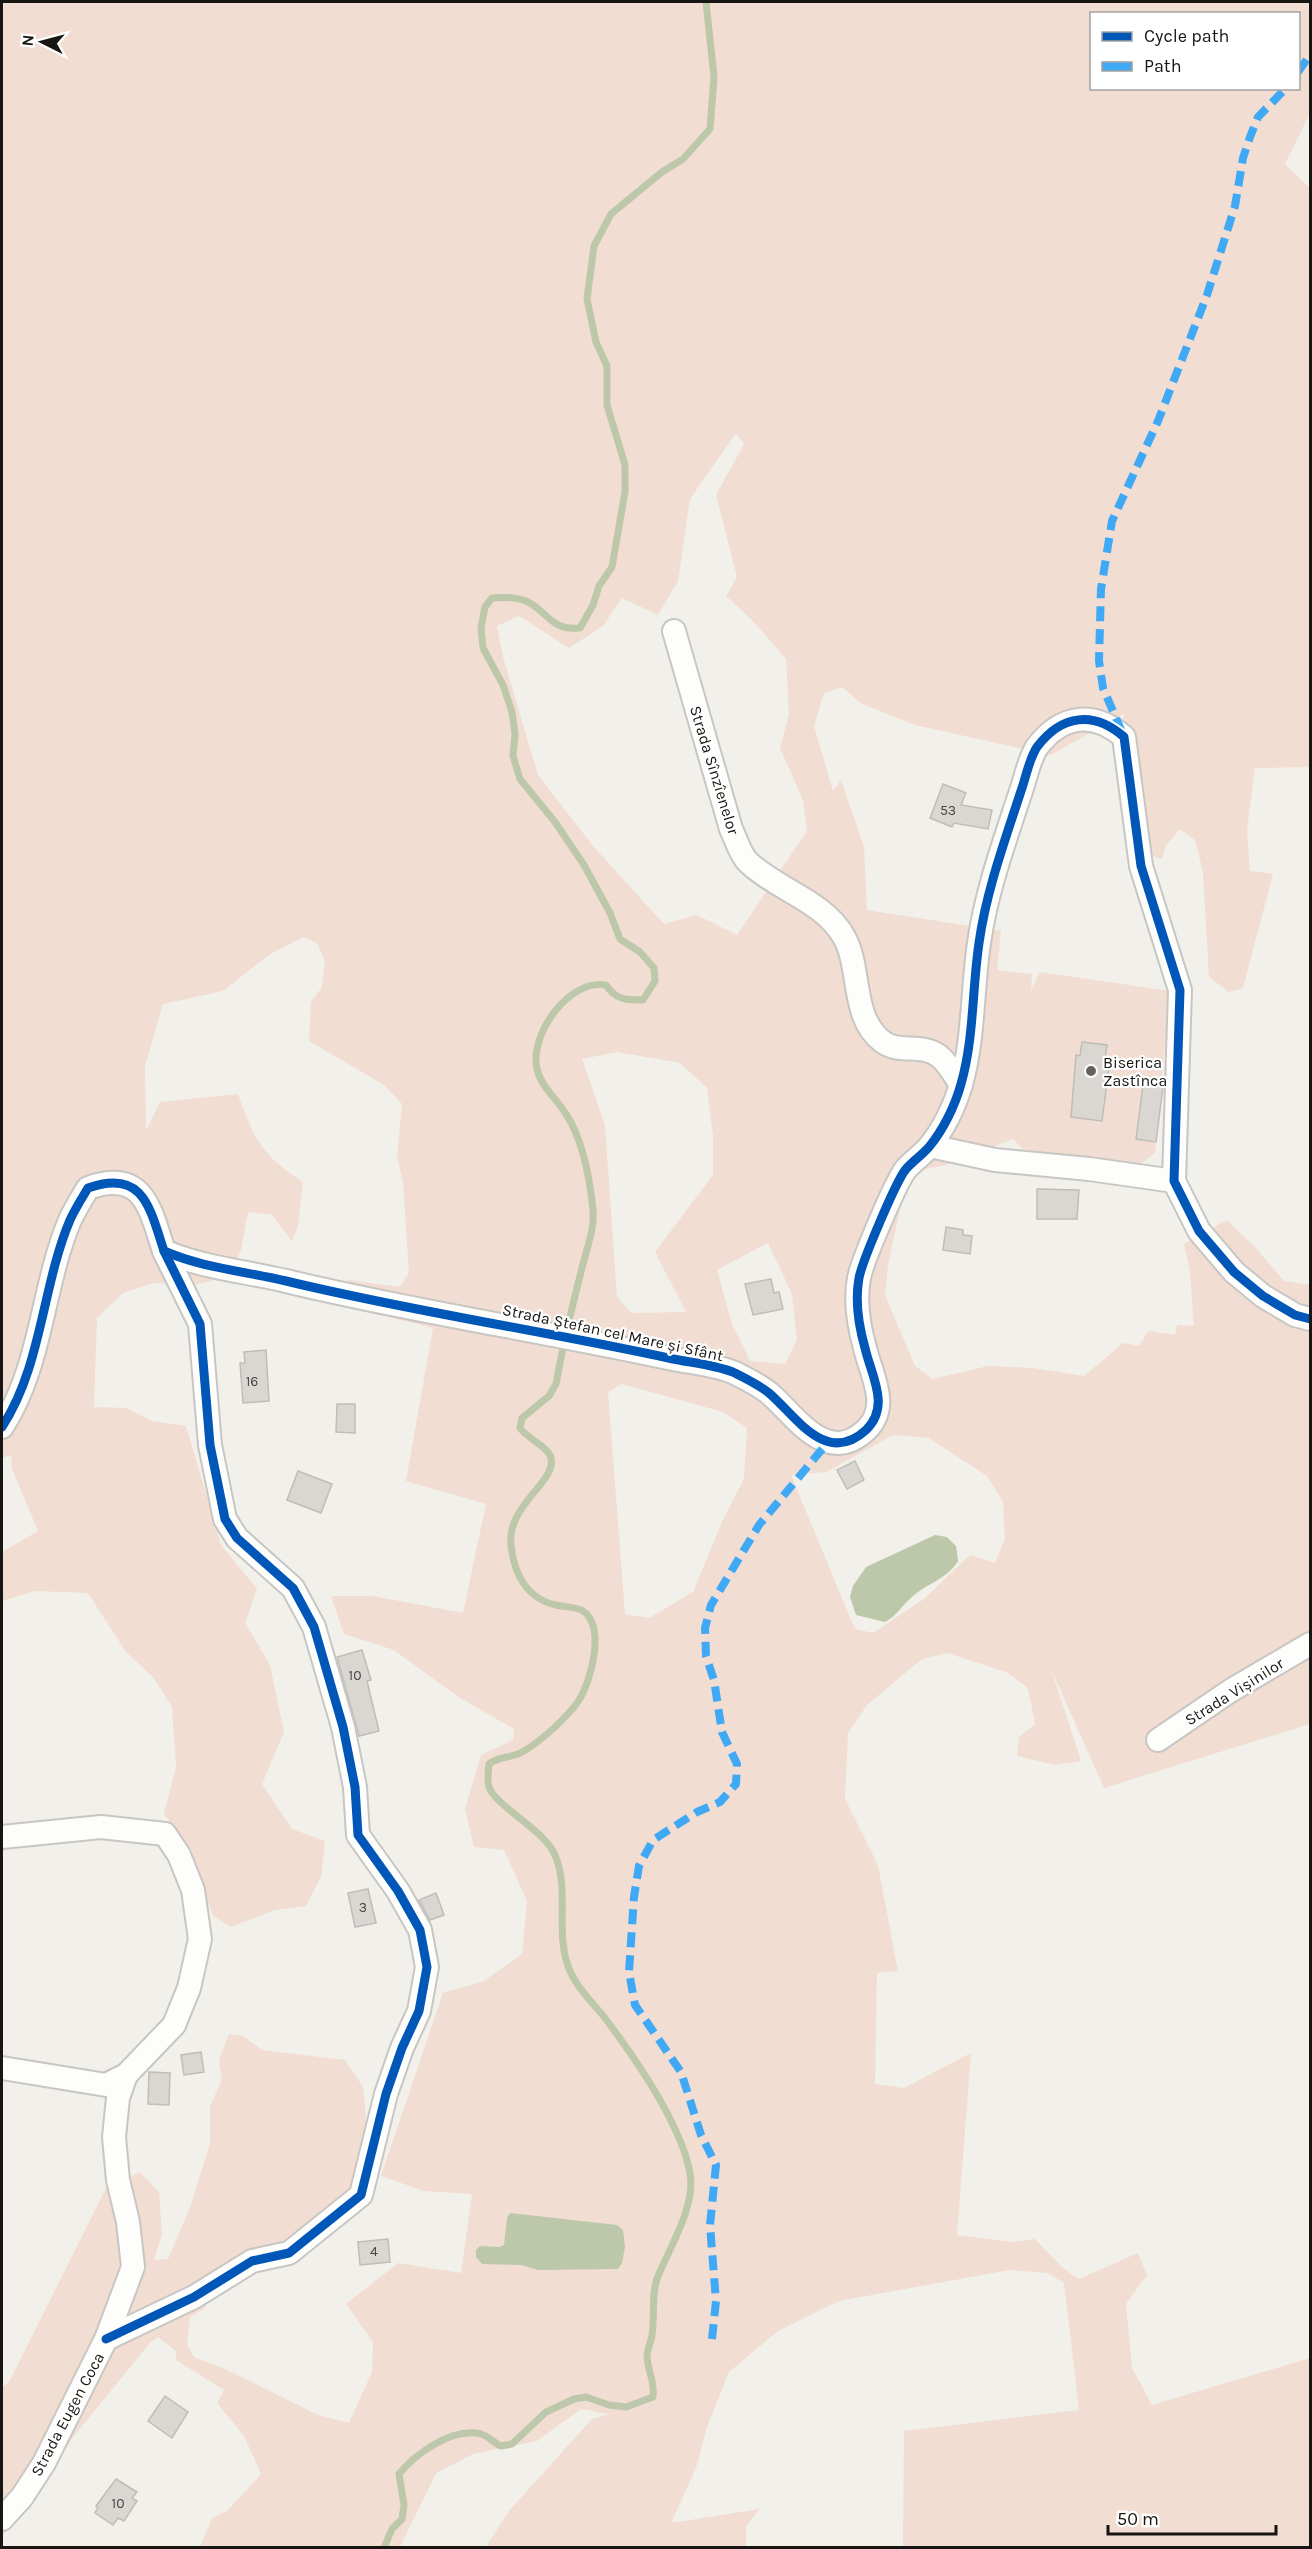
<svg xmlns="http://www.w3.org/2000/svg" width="1312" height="2549" font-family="Karla,sans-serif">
  <rect width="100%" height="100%" fill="#f2f0ea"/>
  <path fill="#f2ddd2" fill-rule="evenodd" d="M2,2h1308v111l-25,51 25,24v579l-55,1 -8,62 3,41 23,3 -30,114 -14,4 -20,-15 -6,-105 -8,-32 -15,-11 -14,16 -4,14 -7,-2 -9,-7 -4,-43 -19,-88 2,-6 -74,42 -136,-30 -53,-21 -20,-17 -18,6 -10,33 19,65 8,-11 23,67 3,63 134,21 -4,39 35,4 -1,16 9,-18 130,19 -15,162 -17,13 -115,-17 -10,-10 -67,26 -29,6 -15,29 -14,65 -3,30 30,71 18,13 55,-13 45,2 51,8 39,-33 16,3 9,-15 27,4 2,-10 17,1 -4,-54 -6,-28 43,-24 29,28 28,33 26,4v439l-206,64 -53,-119 30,92 -26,4 -38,-9 2,-19 16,-13 -7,-36 -22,-16 -59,-19 -25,6 -55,46 -19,28 -3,66 33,66 20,106 -21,2 -2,111 29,4 67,-35 -14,182 55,7 23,-3 28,29 16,11 59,-26 9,22 -21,29 6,64 20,37 158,-47v189h-407l1,-116 175,-21 -15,-127 -16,-10 -38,-3 -171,31 -61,30 -49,41 -22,55 -11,41 -25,55 89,-14 -14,17v21h-260l22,-35 84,-93 17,-5 -28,-5 -44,32 -64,13 -37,19 -36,74h-200l12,-29 15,-7 34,-37 -17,-38 -27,-33 7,-13 -48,-30v-9l-18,-14 -8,6 -76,93 -51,78 -21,21v-148l7,-5 97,-194 34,-16 19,20 3,43 -8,25 14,-1 22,-51 20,-65v-37l12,-26 -3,-20 10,-26 14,2 19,14 83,10 18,27 3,31 -1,39 -11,34 -68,57 -96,45 17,14 -17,10 -3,28 7,12 31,12 93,46 31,8 23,-51 1,-30 -27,-38 52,-41 63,10 11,-79 -48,-3 -43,-15 62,-183 41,-12 38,-27 5,-53 -23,-51 -30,-3 -9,-38 16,-54 32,-15 1,-11 -57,-33 -63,-46 -50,-16 -13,-38h42l90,17 23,-109 -80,-23 27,-153 -81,-20 -4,-28 52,7 9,-15 -6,-89 -6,-27 5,-52 -18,-19 -75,-44 2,-39 11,-15 3,-26 -8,-18 -14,-6 -33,17 -47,37 -60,13 -18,62 1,65 14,-29 78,-8c16,45 23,61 65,88l-5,44 -6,15 -20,-26 -24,-3 -7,38 -13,27 -30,7 -45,-1 -30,10 -26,25 -3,89 32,1 26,13 34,5 35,119 36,44 -12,34 25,42 14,67 -22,52 30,45 33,12 -4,36 -15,29 -32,4 -43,17 -18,-11 -22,-67 -27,-35 12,-47 -4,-60 -19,-30 -27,-25 -38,-59 -53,-2 -33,10v-49l36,-21 -26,-62 -1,-14 -9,3zM1092,14h206v74h-206zM736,433l8,11 -28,51 21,82 -11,19 26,24 34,39 3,55 -9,34 23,52 4,31 -70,104 -40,-20 -33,9 -71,-78 -55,-71 -35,-118 -6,-31 22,-10 50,32 34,-22 19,-28 36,17 20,-34 12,-82zM617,1052l63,11 27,25 6,48v39l-58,77 31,60 -55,1 -14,-16 -12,-172 -23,-66zM768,1243l24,51 5,46 -12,24 -35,-3 -18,-37 -15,-54zM622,1384l101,28 24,16 -3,51 -22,43 -29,70 -44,26 -24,-4 -17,-222zM893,1435l36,3 58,38 16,26 2,37 -10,24 -25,-8 -46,44 -51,34 -17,-4 -5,-9 -60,-145 35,-3z"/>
  <g fill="#bdc7aa">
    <path d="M935,1535l12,2 9,9 2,15c-11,18 -30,22 -45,35 -11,9 -15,19 -28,26l-29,-7 -6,-18 3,-11 13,-19z"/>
    <polygon points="510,2213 617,2225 623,2230 625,2247 622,2263 618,2269 538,2270 521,2265 482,2264 476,2257 476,2250 480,2246 499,2247 504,2245 507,2218"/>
  </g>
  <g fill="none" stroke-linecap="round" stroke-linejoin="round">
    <path stroke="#bdc7aa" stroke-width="7" d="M384,2548l8,-19 10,-10 2,-14 -5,-31c17,-21 54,-47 82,-40 7,2 13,9 20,12l11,-2 34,-32 28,-13 12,-2 23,8 17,2 27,-10c2,-15 -5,-26 -6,-40 0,-7 4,-15 5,-22 3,-18 -1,-43 6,-59 12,-29 38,-70 32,-103 -9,-49 -55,-115 -85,-155 -11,-14 -28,-30 -35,-47 -17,-38 2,-84 -17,-120 -13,-23 -58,-46 -64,-64 -2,-7 -1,-15 0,-23 9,-7 18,-6 29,-10 12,-5 27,-18 37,-27 8,-8 18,-17 24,-27 12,-19 27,-73 4,-89 -6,-4 -19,-4 -27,-6 -29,-6 -42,-31 -45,-60 -5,-41 50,-65 39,-90 -5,-10 -22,-16 -30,-27l2,-10 27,-22 7,-12c7,-39 16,-77 26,-116 4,-18 13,-39 11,-58 -3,-30 -10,-70 -27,-96 -9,-15 -25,-27 -29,-45 -8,-35 33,-91 69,-84 10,15 20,15 37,15l12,-19 -1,-13 -14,-16 -20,-13 -10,-26 -26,-48 -29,-43 -35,-43 -7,-23 2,-22 -3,-22 -9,-27 -20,-37 -2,-20 4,-21 7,-9c10,-1 24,-1 34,3 22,10 24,30 54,27l13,-23 6,-19 13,-19 13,-75v-27l-18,-60v-39l-11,-24 -9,-43 7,-53 17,-32 51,-42 21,-13 27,-30 4,-52 -8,-75"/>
  </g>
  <g fill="#dad7d3" stroke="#bfbdb9" stroke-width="1.5">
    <polygon points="943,784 966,793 961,805 992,810 988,829 954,823 952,827 930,818"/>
    <polygon points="1082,1042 1107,1045 1105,1059 1110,1060 1102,1121 1071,1117 1076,1055 1080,1056"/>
    <polygon points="1144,1077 1164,1079 1156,1142 1136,1139"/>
    <polygon points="1037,1189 1079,1190 1077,1219 1037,1219"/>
    <polygon points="946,1227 963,1230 963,1235 972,1236 970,1254 943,1250"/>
    <polygon points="771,1279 774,1293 779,1292 783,1309 753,1315 745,1284"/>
    <polygon points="266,1350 269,1401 243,1403 240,1363 245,1363 244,1352"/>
    <polygon points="337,1404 355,1404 355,1433 336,1432"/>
    <polygon points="855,1461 864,1480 847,1489 837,1470"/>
    <polygon points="298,1471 332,1484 321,1513 287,1500"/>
    <polygon points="362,1650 371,1680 367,1681 379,1731 359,1736 337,1657"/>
    <polygon points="368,1889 376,1923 355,1927 348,1893"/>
    <polygon points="436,1893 444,1915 430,1920 419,1900"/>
    <polygon points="201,2052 204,2072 184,2075 181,2055"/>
    <polygon points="149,2072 170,2073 169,2105 148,2104"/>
    <polygon points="388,2239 390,2262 360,2265 358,2242"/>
    <polygon points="165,2396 188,2412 172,2438 148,2421"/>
    <polygon points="116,2479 137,2492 132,2498 137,2501 124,2521 118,2518 113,2525 95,2513 98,2507 96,2506"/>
  </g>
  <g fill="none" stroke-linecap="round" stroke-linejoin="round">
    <defs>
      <g id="minor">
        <path d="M674,631l57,198c5,10 9,25 17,33 29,28 76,39 96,75 18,32 6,80 39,105 16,12 39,1 56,14 9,7 16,20 22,29"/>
        <polyline points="930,1146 995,1160 1089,1169 1174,1181"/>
        <path d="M2,1427c40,-61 40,-141 68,-207 5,-11 12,-22 18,-32 56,-20 62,21 76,63 39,17 80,20 122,30 128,31 259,50 387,78 20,4 44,6 62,14 11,6 24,12 34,20 26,22 57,74 97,37 25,-24 5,-55 -1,-82 -6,-21 -10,-48 -6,-70 3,-16 37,-97 47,-109 7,-8 16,-14 23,-22 14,-17 26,-41 32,-63 13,-45 11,-94 18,-141 7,-51 26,-103 42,-152 5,-14 8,-32 16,-44 25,-33 57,-36 87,-10l17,129 39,124 -6,191 25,50 35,41 29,24 32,19 15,4"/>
        <polyline points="1158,1740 1230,1691 1310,1644"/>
        <polyline points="2,1837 101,1827 165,1834 179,1855 193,1890 200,1939 189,1988 174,2025 126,2075 118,2098 114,2137 118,2180 128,2222 133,2267 106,2339 44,2463 22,2497 2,2519"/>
        <polyline points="2,2068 106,2085 126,2075"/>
        <polyline points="106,2339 194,2297 252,2261 289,2253 361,2195 386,2094 402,2048 419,2011 427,1967 420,1930 398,1891 358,1835 355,1787 343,1727 314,1627 293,1588 237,1538 225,1519 210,1445 200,1324 164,1251"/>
      </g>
    </defs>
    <use href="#minor" stroke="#c8c6c2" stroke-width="26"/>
    <use href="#minor" stroke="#fdfdfc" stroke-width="22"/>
    <g stroke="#3fa9f5" stroke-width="8" stroke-dasharray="15 8" stroke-linecap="butt">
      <polyline points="1298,72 1310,55"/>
      <polyline points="1122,732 1103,688 1099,661 1101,589 1112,521 1158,421 1207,295 1235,206 1243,158 1250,137 1258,117 1286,88"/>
      <polyline points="712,2339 716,2301 710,2225 716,2165 701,2135 681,2072 635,2005 629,1972 634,1897 639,1866 653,1840 697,1812 720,1802 736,1784 737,1764 722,1732 714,1680 706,1656 705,1628 711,1605 759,1525 828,1442"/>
    </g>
    <defs>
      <g id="cycleway">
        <path d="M2,1427c40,-61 40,-141 68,-207 5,-11 12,-22 18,-32 56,-20 62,21 76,63 39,17 80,20 122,30 128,31 259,50 387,78 20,4 44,6 62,14 11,6 24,12 34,20 26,22 57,74 97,37 25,-24 5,-55 -1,-82 -6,-21 -10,-48 -6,-70 3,-16 37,-97 47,-109 7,-8 16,-14 23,-22 14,-17 26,-41 32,-63 13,-45 11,-94 18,-141 7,-51 26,-103 42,-152 5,-14 8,-32 16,-44 25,-33 57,-36 87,-10l17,129 39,124 -6,191 25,50 35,41 29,24 32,19 15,4"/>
        <polyline points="106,2339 194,2297 252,2261 289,2253 361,2195 386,2094 402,2048 419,2011 427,1967 420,1930 398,1891 358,1835 355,1787 343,1727 314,1627 293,1588 237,1538 225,1519 210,1445 200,1324 164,1251"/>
      </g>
    </defs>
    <use href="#cycleway" stroke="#fff" stroke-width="13"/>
    <use href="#cycleway" stroke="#0057b8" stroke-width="9"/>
  </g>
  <circle fill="#64625e" stroke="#fff" stroke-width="2" cx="1091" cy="1071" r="6"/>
  <g text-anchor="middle" stroke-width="4.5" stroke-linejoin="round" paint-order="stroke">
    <g font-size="14" fill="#484642">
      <text x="948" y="815">53</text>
      <text x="252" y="1386">16</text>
      <text x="355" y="1680">10</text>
      <text x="363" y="1912">3</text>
      <text x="374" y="2256">4</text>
      <text x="118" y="2508">10</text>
    </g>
    <g font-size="16" fill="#171612" stroke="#fff">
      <text transform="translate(715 770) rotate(73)" y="6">Strada Sînzîenelor</text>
      <text transform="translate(613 1332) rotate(12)" y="6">Strada Ștefan cel Mare și Sfânt</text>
      <text transform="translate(1234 1691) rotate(-32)" y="6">Strada Vișinilor</text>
      <text transform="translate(67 2414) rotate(-62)" y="6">Strada Eugen Coca</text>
    </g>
    <g font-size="16" fill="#171612" stroke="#fff" text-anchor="start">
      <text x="1103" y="1068">Biserica<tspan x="1103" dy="18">Zastînca</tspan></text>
    </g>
  </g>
  <rect width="1312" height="2549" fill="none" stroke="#171612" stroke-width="6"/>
  <rect x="1090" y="12" width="210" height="78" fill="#ffffff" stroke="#a2a2a0" stroke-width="1.5"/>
  <rect x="1102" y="32" width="30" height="9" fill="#0057b8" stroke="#a2a2a0" stroke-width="1.5"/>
  <text x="1144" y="42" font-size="18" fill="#171612">Cycle path</text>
  <rect x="1102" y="62" width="30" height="9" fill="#3fa9f5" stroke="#a2a2a0" stroke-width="1.5"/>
  <text x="1144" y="72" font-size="18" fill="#171612">Path</text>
  <g transform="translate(42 42) rotate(276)" stroke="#ffffff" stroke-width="4.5" paint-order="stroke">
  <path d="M0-4.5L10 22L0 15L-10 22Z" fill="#171612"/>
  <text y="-9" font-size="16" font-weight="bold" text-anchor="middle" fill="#171612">N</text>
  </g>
  <path d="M1108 2525v9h168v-9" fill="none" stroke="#171612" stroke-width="3"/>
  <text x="1117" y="2525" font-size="18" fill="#171612" stroke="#ffffff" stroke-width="4.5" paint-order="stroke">50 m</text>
</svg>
